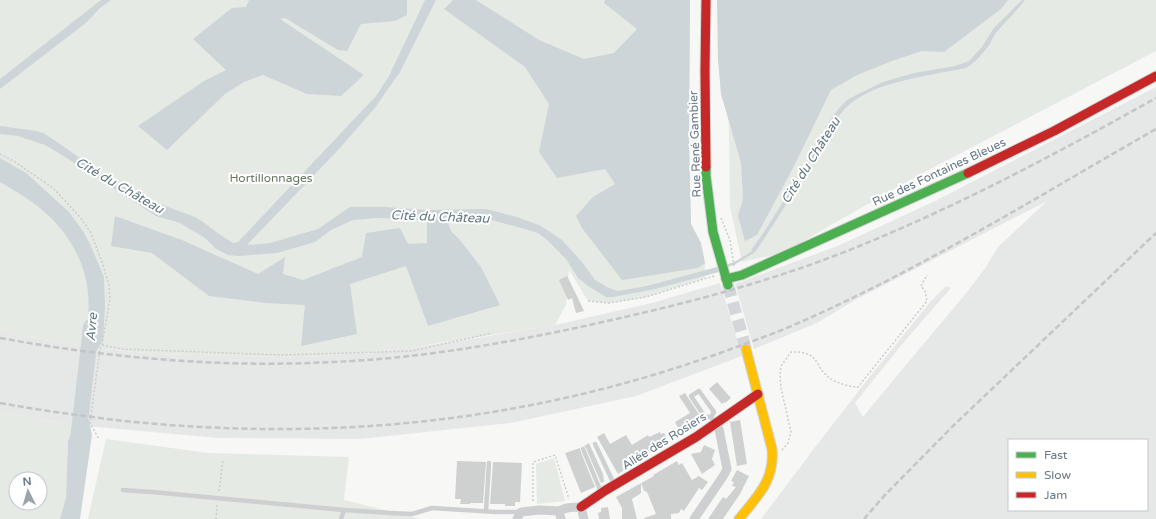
<svg xmlns="http://www.w3.org/2000/svg" width="1156" height="519" font-family="'Varela Round',sans-serif">
  <rect width="100%" height="100%" fill="#f7f7f6"/>
  <g fill="#e6e7e7" fill-rule="evenodd">
    <path d="M1156,87v432h-395l55,-73 52,-67 63,-78 15,-15 5,2 -48,55 -48,60 8,14 37,-45 63,-75 23,-30 12,-20 48,-45 -38,19 -153,79 -38,23 -63,26 -19,-65 105,-39 97,-45zM1009,440h138v70h-138z"/>
    <polygon points="720,283 742,356 636,396 511,423 360,439 219,438 74,425 0,412 0,331 18,335 104,349 157,354 237,356 307,357 396,350 465,340 555,325 652,303"/>
  </g>
  <g fill="#e6eae4" fill-rule="evenodd">
    <polygon points="0,0 690,0 689,142 691,224 701,243 705,263 705,278 646,297 609,303 588,301 569,270 566,305 555,325 396,350 307,357 237,356 157,354 104,349 18,335 0,331"/>
    <polygon points="727,0 1156,0 1156,51 917,176 782,253 742,262 730,207"/>
    <path d="M0,412l74,13 -6,16 -2,56 -6,22h-60zM16,479h24v24h-24z"/>
    <polygon points="106,439 208,453 349,457 344,500 421,519 88,519"/>
    <polygon points="554,458 565,501 537,504 536,464"/>
  </g>
  <g fill="#cdd5d8">
    <polygon points="101,0 111,0 100,8 87,22 0,89 0,79"/>
    <polygon points="249,0 407,0 407,15 395,21 361,24 347,51 338,50 285,18 280,19 364,75 341,96 307,94 263,75 244,82 225,94 167,150 138,126 204,81 226,70 193,39 232,8 246,7"/>
    <polygon points="425,0 436,0 400,72 374,109 339,149 247,245 270,243 318,229 350,207 384,207 429,210 486,209 517,217 541,226 562,240 582,262 595,280 609,288 618,291 647,286 717,267 719,272 655,289 613,297 606,297 588,286 578,278 566,259 546,239 538,233 525,229 488,219 448,223 451,231 459,239 481,267 500,305 428,326 406,266 350,284 357,334 301,346 305,305 266,303 209,296 152,253 111,246 115,216 182,240 258,274 285,257 283,274 303,280 362,257 366,233 400,228 408,244 427,243 427,220 377,218 353,220 331,230 315,242 277,253 239,256 228,255 216,249 205,238 180,223 156,216 62,155 45,145 18,136 0,134 0,126 37,131 45,134 73,153 96,170 122,186 147,199 195,217 203,222 219,234 233,243 238,242 376,96 389,76"/>
    <polygon points="453,0 476,0 539,40 584,59 614,53 637,29 604,3 605,0 690,0 689,142 691,224 701,243 705,263 698,268 622,280 582,228 576,216 593,197 615,184 605,169 557,178 539,152 549,104 525,67 444,9"/>
    <polygon points="717,0 1008,0 1001,9 944,52 922,51 892,61 857,75 831,90 793,168 757,235 745,241 738,216 743,199 741,163 721,94 718,60"/>
    <path d="M1022,0h3c-9,12 -20,22 -29,33 -3,3 -4,7 -6,11 -7,9 -14,18 -24,24 -33,7 -78,12 -106,29 -17,10 -24,22 -33,38 -5,10 -11,20 -17,29 -18,30 -35,60 -55,88l-4,-2 13,-18 49,-78 17,-34 10,-13 7,-7 11,-6 25,-12 31,-9 41,-7 14,-5 13,-14 11,-18z"/>
    <path d="M0,158l26,15 43,39 14,19 7,13 14,33 1,30 -2,33 -6,10 -13,-2c3,-19 6,-37 4,-55 -2,-28 -18,-57 -38,-76 -14,-14 -33,-25 -50,-35z"/>
    <polygon points="77,419 89,420 92,435 80,519 60,519 66,497 68,441"/>
  </g>
  <g fill="none" stroke-linecap="round" stroke-linejoin="round">
    <g stroke="#cdd5d8" stroke-width="2.5">
      <polyline points="810,158 816,148"/>
      <polyline points="727,266 735,263 753,252 755,249"/>
    </g>
    <polyline stroke="#cdd5d8" stroke-width="16" points="78,440 91,327"/>
  </g>
  <g fill="#cfd1d1">
    <polygon points="567,276 577,296 584,311 576,313 572,298 568,300 559,280"/>
    <polygon points="717,382 731,398 725,403 724,402 722,404 709,389"/>
    <polygon points="685,393 704,422 685,433 683,430 680,432 675,422 690,413 679,396"/>
    <polygon points="740,420 747,464 737,466 730,422"/>
    <polygon points="660,432 661,434 664,433 669,441 635,462 633,459 622,466 624,470 618,474 597,437 604,433 610,444 626,435 632,445 648,435 649,437"/>
    <polygon points="589,443 603,474 604,482 601,483 586,448 584,446"/>
    <polygon points="704,445 715,450 712,459 715,465 702,474 691,454 701,452"/>
    <polygon points="580,448 580,450 595,487 581,493 565,453"/>
    <polygon points="457,461 486,462 483,503 470,503 470,504 460,504 461,499 455,499"/>
    <polygon points="677,461 679,465 682,463 692,480 699,476 708,482 702,490 699,488 684,511 681,509 679,513 671,514 671,519 644,519 644,518 656,514 647,492 644,491 641,483 641,493 632,499 637,519 622,519 622,508 616,497 654,476 653,475"/>
    <polygon points="493,462 522,463 520,502 515,502 515,506 505,506 505,504 490,504"/>
    <polygon points="737,470 749,476 740,494 723,519 708,519 723,497 726,499 736,487 732,486 734,482 731,481"/>
    <polygon points="608,507 610,519 599,519 598,513 601,512 601,508"/>
  </g>
  <g fill="none" stroke-linecap="round" stroke-linejoin="round">
    <polyline stroke="#d3d7da" stroke-width="12" stroke-dasharray="12 6" stroke-linecap="butt" points="728,285 746,349"/>
    <defs>
      <g id="fast">
        <polyline points="706,167 706,176 713,232 728,285"/>
        <polyline points="726,279 742,275 968,173"/>
      </g>
      <path id="slow" d="M739,519c18,-22 36,-39 33,-70l-26,-100"/>
      <g id="jam">
        <polyline points="706,167 705,71 706,0"/>
        <polyline points="968,173 1054,131 1156,76"/>
        <polyline points="581,507 606,490 696,437 758,394"/>
      </g>
    </defs>
    <use href="#fast" stroke="#d3d4d5" stroke-width="11"/>
    <use href="#slow" stroke="#d3d4d5" stroke-width="11"/>
    <use href="#jam" stroke="#d3d4d5" stroke-width="11"/>
    <g stroke="#ccc" stroke-width="1.5" stroke-dasharray="2 2" stroke-linecap="butt">
      <polyline points="0,154 15,162 53,188 80,217 91,233 102,262 109,285 110,299 102,345 100,349 90,423 99,439"/>
      <polyline points="721,218 730,240 734,266"/>
      <polyline points="588,301 609,303 646,297 714,276"/>
      <polyline points="102,345 122,349 282,355 412,351 492,333"/>
      <path d="M782,450l6,-7 3,-11 -10,-44 -1,-13 1,-9 10,-14c31,-1 22,15 40,27 6,4 19,8 27,8l69,-86 -2,-10 -4,-5 6,-11"/>
      <polyline points="219,491 223,459"/>
      <polyline points="533,501 533,462 555,455 569,499"/>
      <polyline points="216,519 217,505"/>
    </g>
    <g stroke="#cdcfd0" stroke-width="4.5">
      <polyline points="711,417 705,417 691,396 699,391 714,412 711,417 715,422"/>
      <polyline points="595,444 614,484"/>
      <polyline points="583,449 601,492"/>
      <polyline points="123,490 152,492 344,510 390,513 412,514 432,508 496,512 521,512"/>
      <polyline points="486,511 489,463"/>
      <polyline points="341,519 344,510"/>
    </g>
    <g stroke="#cdcfd0" stroke-width="9">
      <polyline points="517,519 521,512 540,510 559,511"/>
      <path d="M561,519l-2,-8c7,-4 14,-4 22,-4l3,12"/>
      <polyline points="694,519 724,475 727,469 719,429 715,424"/>
    </g>
    <use href="#fast" stroke="#4caf50" stroke-width="9"/>
    <use href="#slow" stroke="#ffc107" stroke-width="9"/>
    <use href="#jam" stroke="#c62828" stroke-width="9"/>
    <g stroke="#c3c5c6" stroke-width="2.5" stroke-dasharray="6 3" stroke-linecap="butt">
      <path d="M0,338c110,20 221,30 332,24 99,-4 197,-23 293,-45 83,-19 166,-42 244,-75 99,-41 194,-92 287,-144"/>
      <path d="M0,403c38,7 77,12 115,17 213,23 415,3 616,-71 19,-7 39,-14 58,-22 128,-55 246,-129 367,-198"/>
      <polyline points="864,519 884,496 953,426 1156,233"/>
    </g>
  </g>
  <g text-anchor="middle" stroke-width="4" stroke-linejoin="round" paint-order="stroke">
    <g font-size="12" fill="#677886" stroke="#fff">
      <text transform="translate(695 144) rotate(-92)" y="4">Rue René Gambier</text>
      <text transform="translate(939 172) rotate(-25)" y="4">Rue des Fontaines Bleues</text>
      <text transform="translate(664 441) rotate(-32)" y="4">Allée des Rosiers</text>
    </g>
    <g font-size="12" fill="#667862" stroke="#fff">
      <text x="271" y="182">Hortillonnages</text>
    </g>
    <g font-size="13" font-style="italic" fill="#637982" stroke="#fff">
      <text transform="translate(810 160) rotate(-58)" y="5">Cité du Château</text>
      <text transform="translate(120 185) rotate(30)" y="5">Cité du Château</text>
      <text transform="translate(440 216) rotate(2)" y="5">Cité du Château</text>
      <text transform="translate(91 327) rotate(-85)" y="5">Avre</text>
    </g>
  </g>
  <rect x="1008" y="439" width="140" height="72" fill="#ffffff" stroke="#c2c9cf"/>
  <rect x="1016" y="452" width="20" height="6" fill="#4caf50" stroke="#c2c9cf"/>
  <text x="1044" y="459" font-size="12" fill="#677886">Fast</text>
  <rect x="1016" y="472" width="20" height="6" fill="#ffc107" stroke="#c2c9cf"/>
  <text x="1044" y="479" font-size="12" fill="#677886">Slow</text>
  <rect x="1016" y="492" width="20" height="6" fill="#c62828" stroke="#c2c9cf"/>
  <text x="1044" y="499" font-size="12" fill="#677886">Jam</text>
  <g transform="translate(28 491) rotate(355)"><circle r="19" fill="#ffffff" stroke="#c2c9cf"/>
  <path d="M0-3L7 15L0 10L-7 15Z" fill="#99a4ad"/>
  <text y="-6" font-size="11" font-weight="bold" text-anchor="middle" fill="#677886">N</text>
  </g>
</svg>
